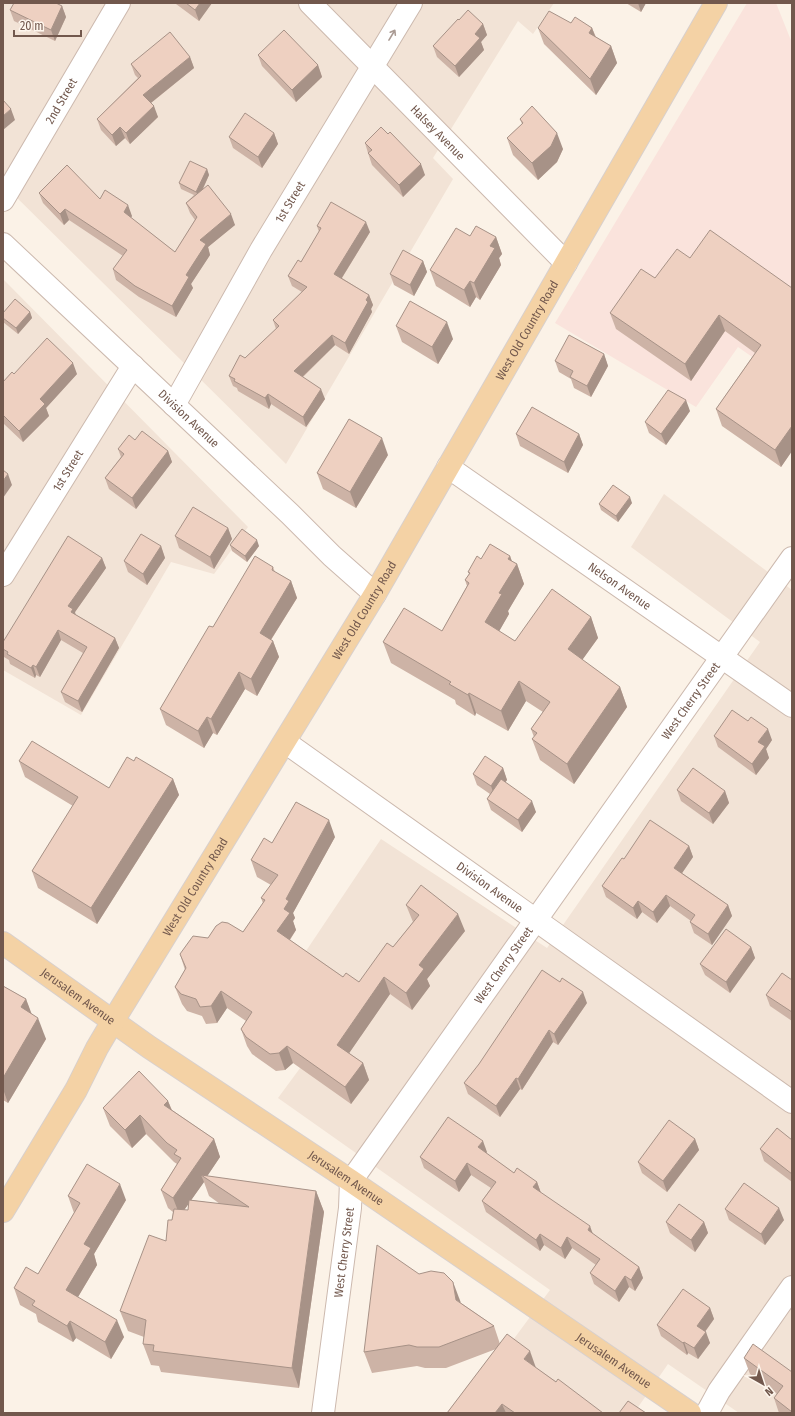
<svg xmlns="http://www.w3.org/2000/svg" width="795" height="1416" font-family="'Fira Sans Condensed',sans-serif">
  <rect width="100%" height="100%" fill="#fbf2e7"/>
  <g fill="#f2e3d6">
    <polygon points="3,3 554,3 533,34 518,21 433,158 453,179 286,464 3,184"/>
    <polygon points="3,279 248,527 214,574 171,562 81,715 3,670"/>
    <polygon points="664,494 792,590 792,1413 739,1413 668,1364 634,1413 459,1413 550,1290 278,1098 357,991 304,954 381,839 547,948 760,642 631,547"/>
  </g>
  <polygon fill="#fae3dc" points="747,3 776,3 792,43 792,385 738,347 696,407 555,323"/>
  <g fill="none" stroke-linecap="round" stroke-linejoin="round">
    <defs>
      <g id="minor">
        <path id="s1" d="M310,3l256,260"/>
        <path id="s2" d="M3,200l116,-197"/>
        <path id="s3" d="M3,244l287,270 42,42 43,38"/>
        <path id="s4" d="M174,405l87,-155 150,-247"/>
        <path id="s5" d="M448,467l344,239"/>
        <path id="s6" d="M3,575l130,-209"/>
        <path id="s7" d="M285,742l507,360"/>
        <path id="s8" d="M323,1413l27,-205 1,-27 441,-623"/>
        <polyline points="707,1413 719,1391 792,1287"/>
      </g>
      <g id="major">
        <path id="s9" d="M3,943l146,104 202,134 339,232"/>
        <path id="s10" d="M3,1211l73,-121 21,-42 16,-27 262,-427 341,-591"/>
      </g>
    </defs>
    <use href="#minor" stroke="#ccb9ae" stroke-width="24"/>
    <use href="#major" stroke="#d8d0cd" stroke-width="24"/>
    <use href="#minor" stroke="#fff" stroke-width="22"/>
    <use href="#major" stroke="#f4d2a5" stroke-width="22"/>
  </g>
  <g fill="#cdb3a6" fill-rule="evenodd">
    <polygon points="175,3 212,3 199,21 176,4"/>
    <polygon points="626,3 646,3 641,12"/>
    <polygon points="62,6 66,17 55,41 14,21 10,10"/>
    <polygon points="459,20 483,24 487,35 481,42 484,50 459,77 437,57 433,46"/>
    <polygon points="571,23 592,28 596,37 611,46 617,63 596,95 544,44 538,28"/>
    <polygon points="258,55 318,65 322,77 296,102 262,66"/>
    <polygon points="190,57 194,68 151,103 158,117 130,144 125,138 116,146 101,130 97,119 138,78 135,75 131,64"/>
    <polygon points="520,119 563,149 557,162 538,180 513,155 507,138 522,124"/>
    <polygon points="274,133 278,144 262,168 233,148 229,137"/>
    <polygon points="388,134 425,175 403,197 372,165 368,153 365,143"/>
    <polygon points="207,169 209,175 203,189 235,225 208,247 210,255 191,284 193,288 176,317 139,297 116,280 113,269 123,256 69,220 64,225 43,203 39,193 100,199 132,216 131,218 175,252 195,220 190,213 186,203 194,195 181,189 179,183"/>
    <polygon points="317,226 370,232 342,278 369,295 373,305 371,309 372,312 349,354 335,345 303,377 325,399 306,427 271,404 269,409 238,391 237,388 233,386 229,376 245,358 276,329 273,320 302,292 292,286 288,276 301,262 319,232"/>
    <polygon points="470,236 496,237 502,254 499,258 501,265 480,300 476,297 470,307 436,286 430,270"/>
    <polygon points="690,258 792,288 792,451 781,467 722,426 716,409 755,353 725,331 691,381 616,329 610,313 655,278"/>
    <polygon points="423,261 427,272 414,296 394,285 390,274"/>
    <polygon points="30,312 32,318 18,334 3,322 3,313"/>
    <polygon points="396,326 453,339 438,364 402,342"/>
    <polygon points="604,354 608,366 591,397 574,388 571,379 559,372 555,361"/>
    <polygon points="14,374 77,374 46,408 49,416 23,442 4,424 3,425 3,382"/>
    <polygon points="690,411 666,445 649,433 645,422"/>
    <polygon points="516,434 579,434 583,445 568,473 520,446"/>
    <polygon points="135,440 168,451 172,462 136,509 109,489 105,478 121,457 118,449"/>
    <polygon points="388,455 356,508 323,489 317,473"/>
    <polygon points="632,503 618,522 601,510 599,504"/>
    <polygon points="228,528 232,539 214,569 179,548 175,536"/>
    <polygon points="230,545 259,546 247,562 232,551"/>
    <polygon points="161,546 165,558 147,585 128,572 124,561"/>
    <polygon points="510,556 512,561 517,564 524,584 508,611 509,614 499,631 515,641 591,617 598,638 582,660 620,687 627,707 574,784 540,760 532,739 534,737 531,729 543,712 526,701 508,731 476,713 475,716 456,704 455,700 391,663 383,642 442,631 467,586 465,580 469,574 468,572 481,559"/>
    <polygon points="102,558 106,568 75,612 75,614 115,638 119,648 82,712 65,702 61,692 83,653 61,640 40,677 36,675 35,678 10,664 9,660 4,657 3,655 3,642"/>
    <polygon points="273,567 275,572 291,581 297,598 271,640 273,641 279,657 257,696 245,689 217,735 213,733 204,748 166,725 160,709 213,627"/>
    <polygon points="714,736 772,740 766,749 769,758 756,775 718,747"/>
    <polygon points="19,761 109,788 173,779 179,795 97,924 38,888 32,871 73,806 25,777"/>
    <polygon points="503,768 507,780 505,782 536,812 522,832 491,810 487,799 490,794 477,785 473,774"/>
    <polygon points="677,790 725,791 729,803 713,824 681,801"/>
    <polygon points="335,837 293,913 295,918 293,921 296,930 290,940 343,977 359,982 393,947 413,922 406,905 465,931 427,979 430,986 412,1010 390,994 349,1053 363,1063 369,1080 351,1104 293,1063 285,1070 276,1071 252,1054 247,1046 241,1029 246,1021 227,1008 217,1023 206,1024 202,1016 187,1011 182,1004 175,987 185,970 180,954 208,938 243,932 263,903 261,898 271,885 257,877 251,860 272,843"/>
    <polygon points="689,846 693,857 682,873 728,905 732,916 712,945 694,933 690,922 691,921 670,906 657,923 642,912 637,919 606,897 602,886 624,859"/>
    <polygon points="751,947 755,958 730,993 705,975 700,964"/>
    <polygon points="792,980 792,1021 770,1006 766,995"/>
    <polygon points="3,986 26,999 31,1014 46,1039 8,1103 3,1100"/>
    <polygon points="587,1003 558,1045 553,1042 522,1090 520,1089 500,1117 468,1094 464,1083"/>
    <path d="M168,1101l4,9 42,29 6,18 -13,19 109,15 8,21 -25,176 -138,-16 -2,-6 -8,-1 -8,-21 1,-7 -16,-6 -8,-20 46,-70 6,-21 1,-8 -5,-4 -7,-18 16,-26 -3,-2 -28,-28 -14,14 -22,-22 -7,-18zM204,1182l5,14 11,8 -29,-4zM189,1203l-1,7h-4z"/>
    <polygon points="695,1139 699,1150 667,1192 642,1173 638,1162"/>
    <polygon points="792,1140 792,1182 764,1161 760,1149"/>
    <polygon points="487,1152 486,1153 514,1173 537,1182 541,1193 593,1234 639,1267 643,1278 635,1291 629,1287 619,1302 594,1284 590,1273 596,1265 572,1248 565,1259 544,1245 540,1251 486,1212 482,1201 491,1188 471,1175 459,1192 424,1168 420,1157"/>
    <polygon points="68,1196 126,1200 94,1254 97,1265 78,1297 124,1337 111,1359 76,1338 73,1342 38,1322 36,1314 20,1305 14,1288 38,1274 74,1213"/>
    <polygon points="725,1209 784,1220 765,1245 729,1220"/>
    <polygon points="666,1222 704,1222 708,1233 695,1252 670,1233"/>
    <polygon points="461,1303 494,1326 500,1344 603,1413 447,1413 496,1349 446,1368 425,1368 417,1366 372,1373 364,1352"/>
    <polygon points="710,1308 714,1319 705,1332 710,1343 698,1359 688,1353 687,1355 661,1336 657,1325"/>
    <polygon points="744,1358 792,1372 792,1413 779,1413 774,1398 777,1394 750,1374"/>
  </g>
  <g fill="#a79287">
    <polygon points="200,3 212,3 199,21 195,10"/>
    <polygon points="638,3 646,3 641,12"/>
    <polygon points="62,6 66,17 55,41 51,30"/>
    <polygon points="483,24 487,35 481,42 484,50 459,77 455,66 475,34"/>
    <polygon points="592,28 598,44 589,33"/>
    <polygon points="611,46 617,63 596,95 590,79"/>
    <polygon points="190,57 194,68 147,106 143,95"/>
    <polygon points="318,65 322,77 296,102 292,90"/>
    <polygon points="154,106 158,117 130,144 126,133"/>
    <polygon points="11,109 15,120 3,130 3,116"/>
    <polygon points="120,127 125,138 116,146 112,135"/>
    <polygon points="274,133 278,144 262,168 258,157"/>
    <polygon points="557,133 563,149 557,162 538,180 532,163"/>
    <polygon points="421,164 425,175 403,197 399,185"/>
    <polygon points="207,169 209,175 199,197 196,192"/>
    <polygon points="128,205 132,216 127,223 124,212"/>
    <polygon points="65,209 69,220 64,225 60,214"/>
    <polygon points="231,214 235,225 208,247 210,255 191,284 193,288 176,317 172,306 186,275 200,240"/>
    <polygon points="366,222 370,232 338,284 334,274"/>
    <polygon points="496,237 502,254 499,258 501,265 480,300 474,283 490,246"/>
    <polygon points="423,261 427,272 414,296 410,285"/>
    <polygon points="470,281 476,297 470,307 464,290"/>
    <polygon points="369,295 373,305 371,309 372,312 349,354 345,343 366,300"/>
    <polygon points="30,312 32,318 18,334 16,328"/>
    <polygon points="719,315 725,331 691,381 685,364"/>
    <polygon points="447,322 453,339 438,364 432,347"/>
    <polygon points="332,335 335,345 298,381 294,371"/>
    <polygon points="604,354 608,366 591,397 587,386"/>
    <polygon points="73,363 77,374 46,408 49,416 23,442 19,431 40,399"/>
    <polygon points="321,389 325,399 306,427 303,417"/>
    <polygon points="268,394 271,404 269,409 265,398"/>
    <polygon points="686,400 690,411 666,445 661,434"/>
    <polygon points="792,426 792,451 781,467 775,450"/>
    <polygon points="579,434 583,445 568,473 564,462"/>
    <polygon points="382,438 388,455 356,508 350,492"/>
    <polygon points="168,451 172,462 136,509 132,498"/>
    <polygon points="8,474 12,485 3,498 3,481"/>
    <polygon points="630,497 632,503 618,522 616,516"/>
    <polygon points="228,528 232,539 214,569 210,557"/>
    <polygon points="257,540 259,546 247,562 245,556"/>
    <polygon points="161,546 165,558 147,585 143,574"/>
    <polygon points="510,556 514,568 517,564 524,584 508,611 509,614 493,642 485,622 499,593 508,559"/>
    <polygon points="102,558 106,568 75,612 77,619 75,622 68,606"/>
    <polygon points="291,581 297,598 265,649 260,633"/>
    <polygon points="591,617 598,638 575,670 568,649"/>
    <polygon points="58,630 61,640 40,677 36,667"/>
    <polygon points="115,638 119,648 82,712 78,701"/>
    <polygon points="273,641 279,657 257,696 251,679"/>
    <polygon points="33,665 36,675 35,678 31,668"/>
    <polygon points="239,672 245,689 217,735 211,719"/>
    <polygon points="519,681 526,701 508,731 501,711"/>
    <polygon points="620,687 627,707 574,784 567,764"/>
    <polygon points="469,693 476,713 475,716 468,695"/>
    <polygon points="207,717 213,733 204,748 198,731"/>
    <polygon points="768,729 772,740 766,749 769,758 756,775 752,764 758,742"/>
    <polygon points="503,768 507,780 495,798 491,786"/>
    <polygon points="173,779 179,795 97,924 91,908"/>
    <polygon points="725,791 729,803 713,824 709,813"/>
    <polygon points="532,801 536,812 522,832 518,820"/>
    <polygon points="329,820 335,837 293,913 295,918 293,921 296,930 284,948 277,931 284,909 286,899"/>
    <polygon points="689,846 693,857 678,879 674,868"/>
    <polygon points="666,895 670,906 657,923 653,912"/>
    <polygon points="638,901 642,912 637,919 633,908"/>
    <polygon points="728,905 732,916 712,945 708,934"/>
    <polygon points="458,914 465,931 427,979 430,986 412,1010 406,993 419,965"/>
    <polygon points="751,947 755,958 730,993 726,982"/>
    <polygon points="384,977 390,994 343,1062 337,1045"/>
    <polygon points="221,991 227,1008 217,1023 211,1006"/>
    <polygon points="583,992 587,1003 558,1045 554,1034"/>
    <polygon points="26,999 34,1020 21,1007"/>
    <polygon points="38,1018 46,1039 8,1103 3,1089 3,1078"/>
    <polygon points="549,1030 553,1042 522,1090 518,1079"/>
    <polygon points="287,1046 293,1063 285,1070 279,1053"/>
    <polygon points="363,1063 369,1080 351,1104 345,1087"/>
    <polygon points="516,1078 520,1089 500,1117 496,1106"/>
    <polygon points="168,1101 175,1119 164,1105"/>
    <polygon points="140,1115 146,1134 132,1148 125,1130"/>
    <polygon points="214,1139 220,1157 206,1178 201,1175 204,1182 180,1216 173,1198"/>
    <polygon points="695,1139 699,1150 667,1192 663,1181"/>
    <polygon points="483,1141 487,1152 482,1159 478,1147"/>
    <polygon points="467,1163 471,1175 459,1192 455,1181"/>
    <polygon points="537,1182 541,1193 533,1187"/>
    <polygon points="120,1184 126,1200 94,1254 97,1265 72,1307 66,1290 84,1244"/>
    <polygon points="316,1191 324,1212 299,1388 292,1368"/>
    <polygon points="779,1208 784,1220 765,1245 761,1234"/>
    <polygon points="704,1222 708,1233 695,1252 691,1240"/>
    <polygon points="590,1226 594,1237 588,1230"/>
    <polygon points="540,1234 544,1245 540,1251 536,1240"/>
    <polygon points="567,1237 572,1248 565,1259 561,1248"/>
    <polygon points="639,1267 643,1278 635,1291 631,1280"/>
    <polygon points="625,1276 629,1287 619,1302 615,1291"/>
    <polygon points="453,1282 461,1303 456,1300"/>
    <polygon points="710,1308 714,1319 701,1337 697,1326"/>
    <polygon points="117,1320 124,1337 111,1359 105,1342"/>
    <polygon points="70,1321 76,1338 73,1342 67,1326"/>
    <polygon points="706,1332 710,1343 698,1359 694,1348"/>
    <polygon points="684,1342 688,1353 687,1355 683,1343"/>
    <polygon points="530,1351 536,1368 524,1359"/>
    <polygon points="502,1404 506,1413 495,1413"/>
  </g>
  <g fill="#eed0c1" stroke="#a79287">
    <polygon points="14,3 56,3 62,6 51,30 10,10"/>
    <polygon points="186,3 200,3 195,10"/>
    <polygon points="468,10 483,24 475,34 480,38 455,66 433,46 458,19 459,20"/>
    <polygon points="549,11 571,23 575,17 592,28 589,33 611,46 590,79 538,28"/>
    <polygon points="284,30 318,65 292,90 258,55"/>
    <polygon points="170,32 190,57 143,95 154,106 126,133 120,127 112,135 97,119 141,76 131,64"/>
    <polygon points="3,100 11,109 3,116"/>
    <polygon points="532,106 557,133 551,146 532,163 507,138 523,123 520,119"/>
    <polygon points="245,113 274,133 258,157 229,137"/>
    <polygon points="381,127 388,134 390,132 421,164 399,185 368,153 372,150 365,143"/>
    <polygon points="190,161 207,169 196,192 179,183"/>
    <polygon points="67,165 100,199 105,190 128,205 124,212 175,252 197,217 186,203 208,185 231,214 200,240 206,244 186,275 189,277 172,306 135,286 113,269 127,250 65,209 60,214 39,193"/>
    <polygon points="331,202 366,222 334,274 369,295 366,300 368,302 345,343 332,335 294,371 321,389 303,417 268,394 265,398 234,381 235,379 229,376 240,355 245,358 279,326 273,320 307,287 288,276 298,260 301,262 321,228 317,226"/>
    <polygon points="476,226 496,237 490,246 495,248 474,283 470,281 464,290 430,270 456,228 470,236"/>
    <polygon points="710,230 792,288 792,426 775,450 716,409 761,345 719,315 685,364 610,313 641,269 655,278 677,249 690,258"/>
    <polygon points="403,250 423,261 410,285 390,274"/>
    <polygon points="15,299 30,312 16,328 3,318 3,313"/>
    <polygon points="410,301 447,322 432,347 396,326"/>
    <polygon points="569,335 604,354 587,386 570,377 573,371 555,361"/>
    <polygon points="47,338 73,363 40,399 45,404 19,431 3,415 3,382 12,372 14,374"/>
    <polygon points="668,390 686,400 661,434 645,422"/>
    <polygon points="532,407 579,434 564,462 516,434"/>
    <polygon points="349,419 382,438 350,492 317,473"/>
    <polygon points="142,431 168,451 132,498 105,478 124,454 118,449 129,435 135,440"/>
    <polygon points="3,470 8,474 3,481"/>
    <polygon points="613,485 630,497 616,516 599,504"/>
    <polygon points="193,507 228,528 210,557 175,536"/>
    <polygon points="242,529 257,540 245,556 230,545"/>
    <polygon points="141,534 161,546 143,574 124,561"/>
    <polygon points="68,536 102,558 68,606 73,609 71,612 115,638 78,701 61,692 87,647 58,630 36,667 33,665 31,668 7,654 8,652 3,649 3,642"/>
    <polygon points="490,544 510,556 508,559 517,564 499,593 502,594 485,622 515,641 552,589 591,617 568,649 620,687 567,764 532,739 537,733 531,729 550,702 519,681 501,711 469,693 468,695 449,684 451,682 383,642 404,608 442,631 469,583 465,580 470,573 468,572 477,556 481,559"/>
    <polygon points="255,556 273,567 272,570 291,581 260,633 273,641 251,679 239,672 211,719 207,717 198,731 160,709 209,626 213,627"/>
    <polygon points="732,710 748,721 751,717 768,729 758,742 765,746 752,764 714,736"/>
    <polygon points="32,741 109,788 127,757 134,761 136,757 173,779 91,908 32,871 78,797 19,761"/>
    <polygon points="485,756 503,768 491,786 473,774"/>
    <polygon points="693,768 725,791 709,813 677,790"/>
    <polygon points="501,779 532,801 518,820 487,799"/>
    <polygon points="296,802 329,820 286,899 289,901 284,909 290,913 277,931 343,977 346,973 359,982 387,943 393,947 419,915 406,905 421,885 458,914 419,965 424,969 406,993 384,977 337,1045 363,1063 345,1087 287,1046 279,1053 270,1054 246,1037 241,1029 252,1012 221,991 211,1006 200,1007 196,999 181,994 175,987 186,968 180,954 193,936 208,938 216,926 222,922 228,923 243,932 265,900 261,898 278,875 251,860 264,838 272,843"/>
    <polygon points="650,820 689,846 674,868 728,905 708,934 690,922 695,915 666,895 653,912 638,901 633,908 602,886 622,858 624,859"/>
    <polygon points="726,929 751,947 726,982 700,964"/>
    <polygon points="542,970 560,982 562,978 583,992 554,1034 549,1030 518,1079 516,1078 496,1106 464,1083 479,1064"/>
    <polygon points="782,973 792,980 792,1012 766,995"/>
    <polygon points="3,986 26,999 21,1007 38,1018 3,1078"/>
    <polygon points="139,1071 168,1101 164,1105 214,1139 173,1198 161,1190 181,1158 174,1154 177,1150 167,1143 140,1115 125,1130 103,1108"/>
    <polygon points="448,1117 483,1141 478,1147 514,1173 517,1168 537,1182 533,1187 590,1226 588,1230 639,1267 631,1280 625,1276 615,1291 590,1273 600,1259 567,1237 561,1248 540,1234 536,1240 482,1201 496,1182 467,1163 455,1181 420,1157"/>
    <polygon points="669,1120 695,1139 663,1181 638,1162"/>
    <polygon points="777,1128 792,1140 792,1174 760,1149"/>
    <polygon points="87,1164 120,1184 84,1244 91,1248 66,1290 117,1320 105,1342 70,1321 67,1326 32,1305 35,1301 14,1288 26,1267 38,1274 80,1203 68,1196"/>
    <polygon points="201,1175 316,1191 292,1368 153,1351 154,1345 143,1344 146,1320 120,1311 149,1235 166,1241 168,1220 172,1220 174,1209 188,1210 189,1200 249,1207"/>
    <polygon points="744,1183 779,1208 761,1234 725,1209"/>
    <polygon points="679,1204 704,1222 691,1240 666,1222"/>
    <polygon points="377,1245 419,1274 431,1271 444,1273 453,1282 456,1300 494,1326 439,1347 417,1347 409,1345 364,1352"/>
    <polygon points="683,1289 710,1308 697,1326 706,1332 694,1348 684,1342 683,1343 657,1325"/>
    <polygon points="507,1334 530,1351 524,1359 556,1382 558,1379 603,1413 515,1413 502,1404 495,1413 447,1413"/>
    <polygon points="753,1344 792,1372 792,1412 774,1398 783,1386 744,1358"/>
    <polygon points="628,1401 646,1413 619,1413"/>
  </g>
  <defs><path id="oneway-shaft" d="M-6 0H5M1.5-3L5.5 0L1.5 3" fill="none" stroke-width="1.6" stroke-linecap="round" stroke-linejoin="round"/></defs>
  <use stroke="#aa9b94" href="#oneway-shaft" transform="translate(392 35) rotate(-59)"/>
  <g text-anchor="middle" stroke-width="3" stroke-linejoin="round" paint-order="stroke">
    <g font-size="12" fill="#72584d" stroke="#fef6ed">
      <text dy="4" stroke="none"><textPath href="#s2" startOffset="115">2nd Street</textPath></text>
      <text dy="4" stroke="none"><textPath href="#s1" startOffset="182">Halsey Avenue</textPath></text>
      <text dy="4" stroke="none"><textPath href="#s4" startOffset="234">1st Street</textPath></text>
      <text dy="4" stroke="none"><textPath href="#s10" startOffset="1025">West Old Country Road</textPath></text>
      <text dy="4" stroke="none"><textPath href="#s3" startOffset="255">Division Avenue</textPath></text>
      <text dy="4" stroke="none"><textPath href="#s6" startOffset="123">1st Street</textPath></text>
      <text dy="4" stroke="none"><textPath href="#s5" startOffset="209">Nelson Avenue</textPath></text>
      <text dy="4" stroke="none"><textPath href="#s10" startOffset="701">West Old Country Road</textPath></text>
      <text dy="4" stroke="none"><textPath href="#s8" startOffset="822">West Cherry Street</textPath></text>
      <text dy="4" stroke="none"><textPath href="#s10" startOffset="377">West Old Country Road</textPath></text>
      <text dy="4" stroke="none"><textPath href="#s7" startOffset="251">Division Avenue</textPath></text>
      <text dy="4" stroke="none"><textPath href="#s8" startOffset="498">West Cherry Street</textPath></text>
      <text dy="4" stroke="none"><textPath href="#s9" startOffset="92">Jerusalem Avenue</textPath></text>
      <text dy="4" stroke="none"><textPath href="#s9" startOffset="416">Jerusalem Avenue</textPath></text>
      <text dy="4" stroke="none"><textPath href="#s8" startOffset="162">West Cherry Street</textPath></text>
      <text dy="4" stroke="none"><textPath href="#s9" startOffset="740">Jerusalem Avenue</textPath></text>
    </g>
  </g>
  <rect width="795" height="1416" fill="none" stroke="#72584d" stroke-width="8"/>
  <g transform="translate(763 1384) rotate(141)" stroke="#fef6ed" stroke-width="3" paint-order="stroke">
  <path d="M0-3L7 15L0 10L-7 15Z" fill="#72584d"/>
  <text y="-6" font-size="11" font-weight="bold" text-anchor="middle" fill="#72584d">N</text>
  </g>
  <path d="M14 30v6h67v-6" fill="none" stroke="#72584d" stroke-width="2"/>
  <text x="20" y="30" font-size="12" fill="#72584d" stroke="#fef6ed" stroke-width="3" paint-order="stroke">20 m</text>
</svg>
